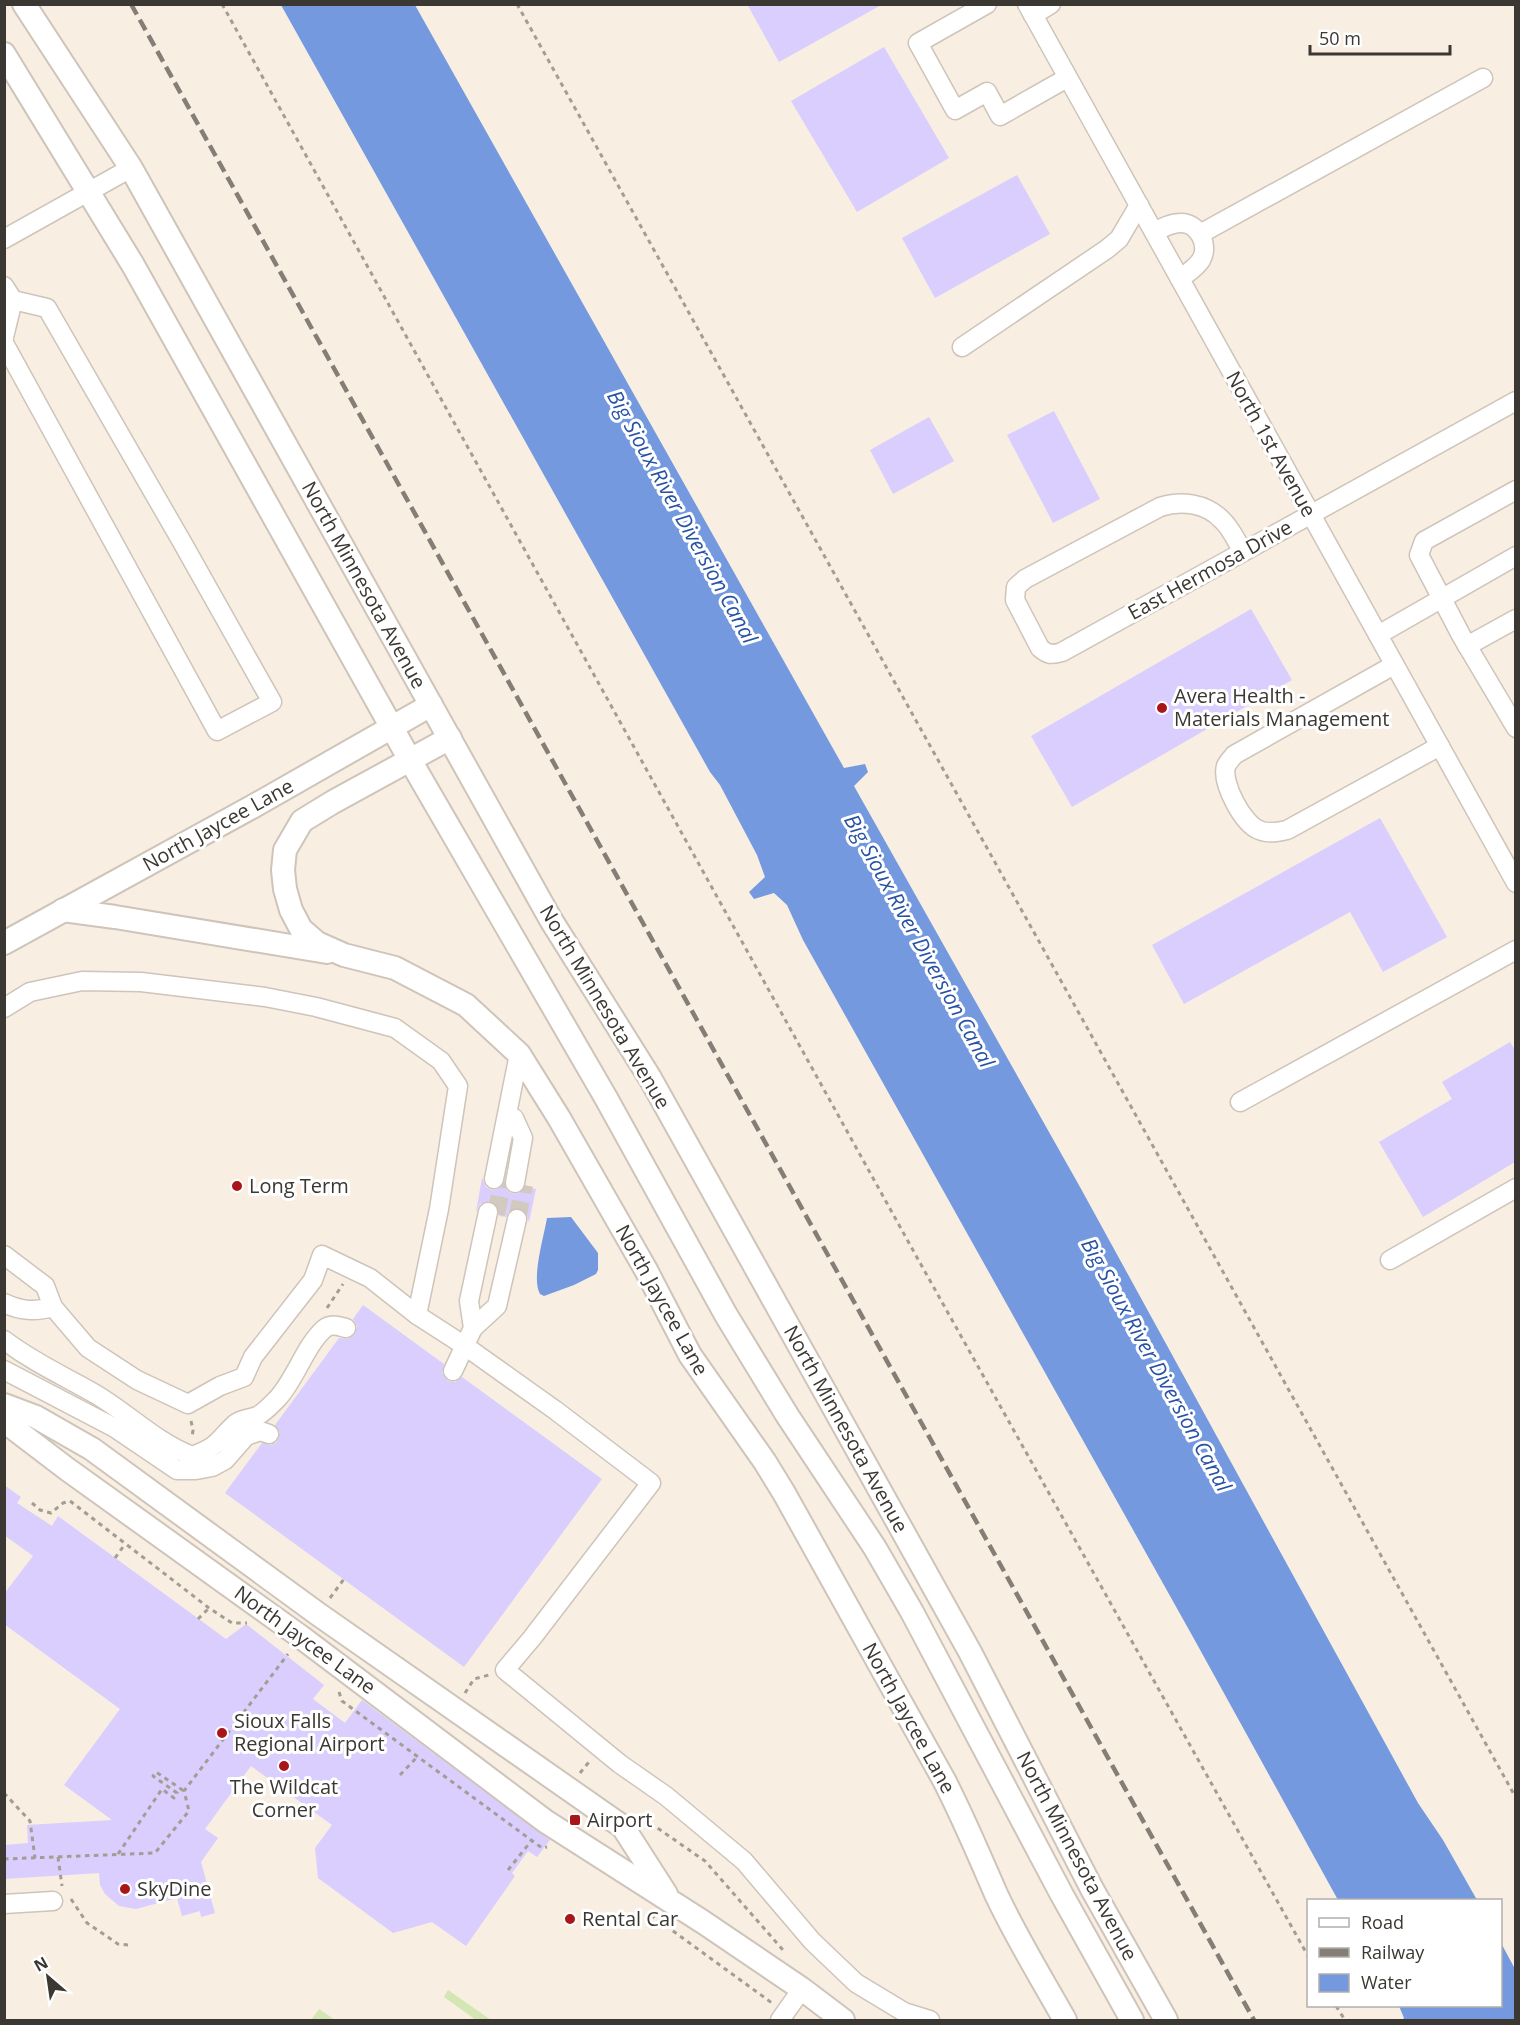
<svg xmlns="http://www.w3.org/2000/svg" width="1520" height="2025" font-family="'Open Sans',sans-serif">
  <rect width="100%" height="100%" fill="#f8eee2"/>
  <g fill="#d3e6b3">
    <polygon points="448,1990 491,2020 476,2020 444,1997"/>
    <polygon points="319,2009 335,2020 311,2020"/>
  </g>
  <g fill="#7499df">
    <polygon points="281,5 415,5 844,768 865,764 868,772 854,786 1080,1187 1418,1803 1443,1840 1477,1900 1338,1900 1193,1637 803,940 787,905 774,893 754,899 749,892 765,877 757,855 720,785 710,772"/>
    <path d="M571,1217l27,36v17l-2,4 -22,11 -30,11 -4,-2c-9,-15 4,-58 7,-76z"/>
    <polygon points="1501,1943 1515,1969 1515,2020 1402,2020 1404,2018 1399,2006 1500,2006"/>
  </g>
  <g fill="#d9cefe">
    <polygon points="747,4 883,4 779,62"/>
    <polygon points="884,47 949,158 857,212 791,101"/>
    <polygon points="1017,175 1050,234 935,298 902,238"/>
    <polygon points="1054,411 1100,499 1053,523 1007,435"/>
    <polygon points="929,417 954,461 893,494 870,450"/>
    <polygon points="1251,609 1292,680 1072,807 1031,736"/>
    <polygon points="1380,818 1447,937 1383,972 1350,912 1184,1004 1152,945"/>
    <polygon points="1510,1042 1515,1050 1515,1162 1423,1217 1379,1142 1452,1099 1442,1082"/>
    <polygon points="482,1178 486,1187 492,1190 498,1189 504,1183 507,1191 514,1194 519,1193 525,1187 536,1189 529,1222 525,1211 519,1208 509,1211 506,1217 499,1216 498,1208 495,1203 490,1201 480,1204 476,1212"/>
    <polygon points="363,1305 444,1364 442,1373 448,1381 455,1382 462,1377 602,1479 464,1667 225,1493 262,1443 271,1445 277,1442 280,1432 275,1425 339,1338 348,1339 354,1335 357,1326 353,1319"/>
    <polygon points="4,1485 21,1497 17,1503 52,1526 58,1516 226,1639 246,1624 324,1685 313,1699 345,1723 362,1700 550,1840 537,1857 528,1851 512,1873 515,1876 466,1946 432,1922 393,1933 318,1878 315,1848 332,1825 251,1766 205,1829 218,1838 201,1862 215,1913 201,1917 200,1911 182,1916 177,1898 136,1909 119,1906 105,1894 100,1885 99,1873 4,1879 4,1845 28,1843 27,1825 112,1820 64,1785 120,1709 4,1624 4,1594 33,1556 4,1535"/>
  </g>
  <g fill="none" stroke-linecap="round" stroke-linejoin="round">
    <g stroke="#d2c9bf" stroke-width="18" stroke-dasharray="18 9" stroke-linecap="butt">
      <polyline points="496,1214 503,1180"/>
      <polyline points="517,1219 524,1185"/>
    </g>
    <defs>
      <g id="minor">
        <polyline points="987,4 918,43 955,110 987,92 1000,116 1067,78"/>
        <polyline points="1027,4 1516,883"/>
        <polyline points="1033,15 1051,4"/>
        <path d="M1154,232c8,-4 17,-9 26,-9 18,-1 30,22 21,37 -5,8 -14,13 -21,19"/>
        <polyline points="1200,234 1483,78"/>
        <polyline points="4,239 131,168"/>
        <polyline points="4,286 13,300 47,308 182,542 272,702 217,731 4,343"/>
        <polyline points="4,337 13,300"/>
        <polyline points="962,347 1107,249 1119,239 1139,205"/>
        <polyline points="1516,490 1424,541 1419,555 1462,637 1516,728"/>
        <path d="M1243,552c-6,-10 -12,-24 -21,-32 -16,-17 -41,-20 -62,-13l-135,72 -9,8 -1,13 25,48c8,7 12,7 22,4l454,-251"/>
        <polyline points="1378,635 1516,556"/>
        <polyline points="1467,646 1516,619"/>
        <path d="M1394,665l-160,90c-2,3 -6,7 -8,11 -5,17 17,58 33,64 9,4 19,2 28,0l153,-84"/>
        <polyline points="4,1008 30,992 82,981 141,982 265,997 316,1007 395,1028 441,1061 458,1086 439,1209 417,1315"/>
        <polyline points="1240,1102 1516,950"/>
        <polyline points="514,1118 523,1138 515,1183"/>
        <polyline points="494,1179 519,1054"/>
        <polyline points="4,1255 45,1286 53,1307 88,1348 137,1380 188,1404 220,1386 244,1377 253,1357 313,1280 322,1255 370,1278 417,1315 465,1346 555,1410 651,1483 532,1638 505,1670 620,1764 666,1796 744,1861 812,1941 856,1983 904,2012 930,2020"/>
        <polyline points="1390,1260 1516,1188"/>
        <path d="M4,1303c17,8 31,9 49,4"/>
        <polyline points="473,1328 497,1306 517,1219"/>
        <path d="M4,1340c30,23 62,37 93,55 33,20 59,47 95,61 26,-9 25,-15 43,-32 6,-5 15,-5 22,-8 7,-3 15,-12 21,-18 18,-20 27,-52 46,-69 7,-6 14,-3 22,-1"/>
        <polyline points="4,1370 115,1428 177,1470 196,1470 212,1467 225,1460 246,1436 260,1431 269,1434"/>
        <polyline points="453,1371 473,1328 469,1301 488,1212"/>
        <polyline points="4,1904 53,1901"/>
        <polyline points="780,2020 802,1989"/>
      </g>
      <g id="major">
        <polyline points="24,4 131,168 551,920 650,1078 970,1652 1092,1889 1166,2020"/>
        <polyline points="4,54 133,265 410,760 606,1098 726,1315 787,1415 875,1548 912,1612 1062,1895 1132,2020"/>
        <path d="M450,738l-117,64 -31,19 -17,29 -2,20 2,19 6,21 10,19 16,14 27,12 51,13 71,37 53,49 40,64 87,152 44,85 75,107 19,31 160,287c19,37 35,75 52,114 20,43 46,85 69,126"/>
        <polyline points="63,910 115,917 327,952"/>
        <polyline points="4,943 252,807 431,705"/>
        <polyline points="4,1405 36,1417 92,1449 318,1614 623,1827 666,1894"/>
        <polyline points="4,1421 67,1469 301,1637 545,1821 703,1922 802,1989 843,2020"/>
      </g>
    </defs>
    <use href="#minor" stroke="#cec4b9" stroke-width="21"/>
    <use href="#major" stroke="#cec4b9" stroke-width="26"/>
    <g stroke="#a49d94" stroke-width="3" stroke-dasharray="4.5 4.5" stroke-linecap="butt">
      <polyline points="222,4 919,1261 1308,1956"/>
      <polyline points="517,4 1516,1798"/>
      <polyline points="327,1308 343,1284"/>
      <polyline points="191,1421 193,1430 192,1438"/>
      <polyline points="32,1503 40,1510 51,1513 63,1503 70,1501 209,1608 232,1623 247,1623"/>
      <polyline points="115,1558 125,1544"/>
      <polyline points="330,1598 344,1579"/>
      <polyline points="198,1619 209,1608"/>
      <polyline points="339,1692 342,1701 542,1848 547,1847"/>
      <polyline points="465,1693 474,1679 489,1675"/>
      <polyline points="580,1773 589,1762"/>
      <polyline points="400,1775 418,1756"/>
      <polyline points="4,1793 30,1821 35,1858"/>
      <polyline points="643,1818 705,1861 783,1950"/>
      <polyline points="118,1854 162,1789 174,1798 177,1793 153,1776 156,1772 184,1791"/>
      <polyline points="58,1857 62,1886"/>
      <polyline points="4,1859 155,1853 189,1811 184,1791 288,1654"/>
      <polyline points="508,1870 532,1840"/>
      <polyline points="71,1899 87,1923 118,1944 128,1945"/>
      <polyline points="651,1915 772,2003"/>
      <polyline points="1336,2006 1345,2020"/>
    </g>
    <use href="#minor" stroke="#fff" stroke-width="18"/>
    <use href="#major" stroke="#fff" stroke-width="22"/>
    <polyline stroke="#847e76" stroke-width="4.5" stroke-dasharray="12 6" stroke-linecap="butt" points="131,4 1254,2020"/>
  </g>
  <g fill="#a91619" stroke="#fff" stroke-width="2">
    <circle cx="1162" cy="708" r="6"/>
    <circle cx="237" cy="1186" r="6"/>
    <circle cx="222" cy="1733" r="6"/>
    <circle cx="284" cy="1766" r="6"/>
    <rect x="569" y="1814" width="12" height="12" rx="3"/>
    <circle cx="125" cy="1889" r="6"/>
    <circle cx="570" cy="1919" r="6"/>
  </g>
  <g text-anchor="middle" stroke-width="6" stroke-linejoin="round" paint-order="stroke">
    <g font-size="20" fill="#3b3732" stroke="#fff">
      <text transform="translate(1271 444) rotate(61)" y="7">North 1st Avenue</text>
      <text transform="translate(1210 570) rotate(-29)" y="7">East Hermosa Drive</text>
      <text transform="translate(364 585) rotate(61)" y="7">North Minnesota Avenue</text>
      <text transform="translate(218 825) rotate(-29)" y="7">North Jaycee Lane</text>
      <text transform="translate(605 1007) rotate(59)" y="7">North Minnesota Avenue</text>
      <text transform="translate(662 1300) rotate(61)" y="7">North Jaycee Lane</text>
      <text transform="translate(846 1429) rotate(61)" y="7">North Minnesota Avenue</text>
      <text transform="translate(305 1640) rotate(36)" y="7">North Jaycee Lane</text>
      <text transform="translate(909 1718) rotate(61)" y="7">North Jaycee Lane</text>
      <text transform="translate(1077 1856) rotate(62)" y="7">North Minnesota Avenue</text>
    </g>
    <g font-size="20" fill="#3b3732" stroke="#fff" text-anchor="start">
      <text x="1174" y="703">Avera Health -<tspan x="1174" dy="23">Materials Management</tspan></text>
      <text x="249" y="1193">Long Term</text>
      <text x="234" y="1728">Sioux Falls<tspan x="234" dy="23">Regional Airport</tspan></text>
      <text x="284" y="1794" text-anchor="middle">The Wildcat<tspan x="284" dy="23">Corner</tspan></text>
      <text x="587" y="1827">Airport</text>
      <text x="137" y="1896">SkyDine</text>
      <text x="582" y="1926">Rental Car</text>
    </g>
    <g font-size="21" font-style="italic" fill="#2852a4" stroke="#fff">
      <text transform="translate(682 517) rotate(61)" y="7">Big Sioux River Diversion Canal</text>
      <text transform="translate(919 941) rotate(61)" y="7">Big Sioux River Diversion Canal</text>
      <text transform="translate(1156 1365) rotate(61)" y="7">Big Sioux River Diversion Canal</text>
    </g>
  </g>
  <rect width="1520" height="2025" fill="none" stroke="#3b3732" stroke-width="12"/>
  <rect x="1307" y="1899" width="195" height="108" fill="#ffffff" stroke="#b1afad" stroke-width="1.5"/>
  <rect x="1319" y="1918" width="30" height="9" fill="#ffffff" stroke="#b1afad" stroke-width="1.5"/>
  <text x="1361" y="1929" font-size="18" fill="#3b3732">Road</text>
  <rect x="1319" y="1948" width="30" height="9" fill="#847e76" stroke="#b1afad" stroke-width="1.5"/>
  <text x="1361" y="1959" font-size="18" fill="#3b3732">Railway</text>
  <rect x="1319" y="1974" width="30" height="18" fill="#7499df" stroke="#b1afad" stroke-width="1.5"/>
  <text x="1361" y="1989" font-size="18" fill="#3b3732">Water</text>
  <g transform="translate(48 1977) rotate(331)" stroke="#ffffff" stroke-width="4.5" paint-order="stroke">
  <path d="M0-4.5L10 22L0 15L-10 22Z" fill="#3b3732"/>
  <text y="-9" font-size="16" font-weight="bold" text-anchor="middle" fill="#3b3732">N</text>
  </g>
  <path d="M1310 45v9h140v-9" fill="none" stroke="#3b3732" stroke-width="3"/>
  <text x="1319" y="45" font-size="18" fill="#3b3732" stroke="#ffffff" stroke-width="4.5" paint-order="stroke">50 m</text>
</svg>
